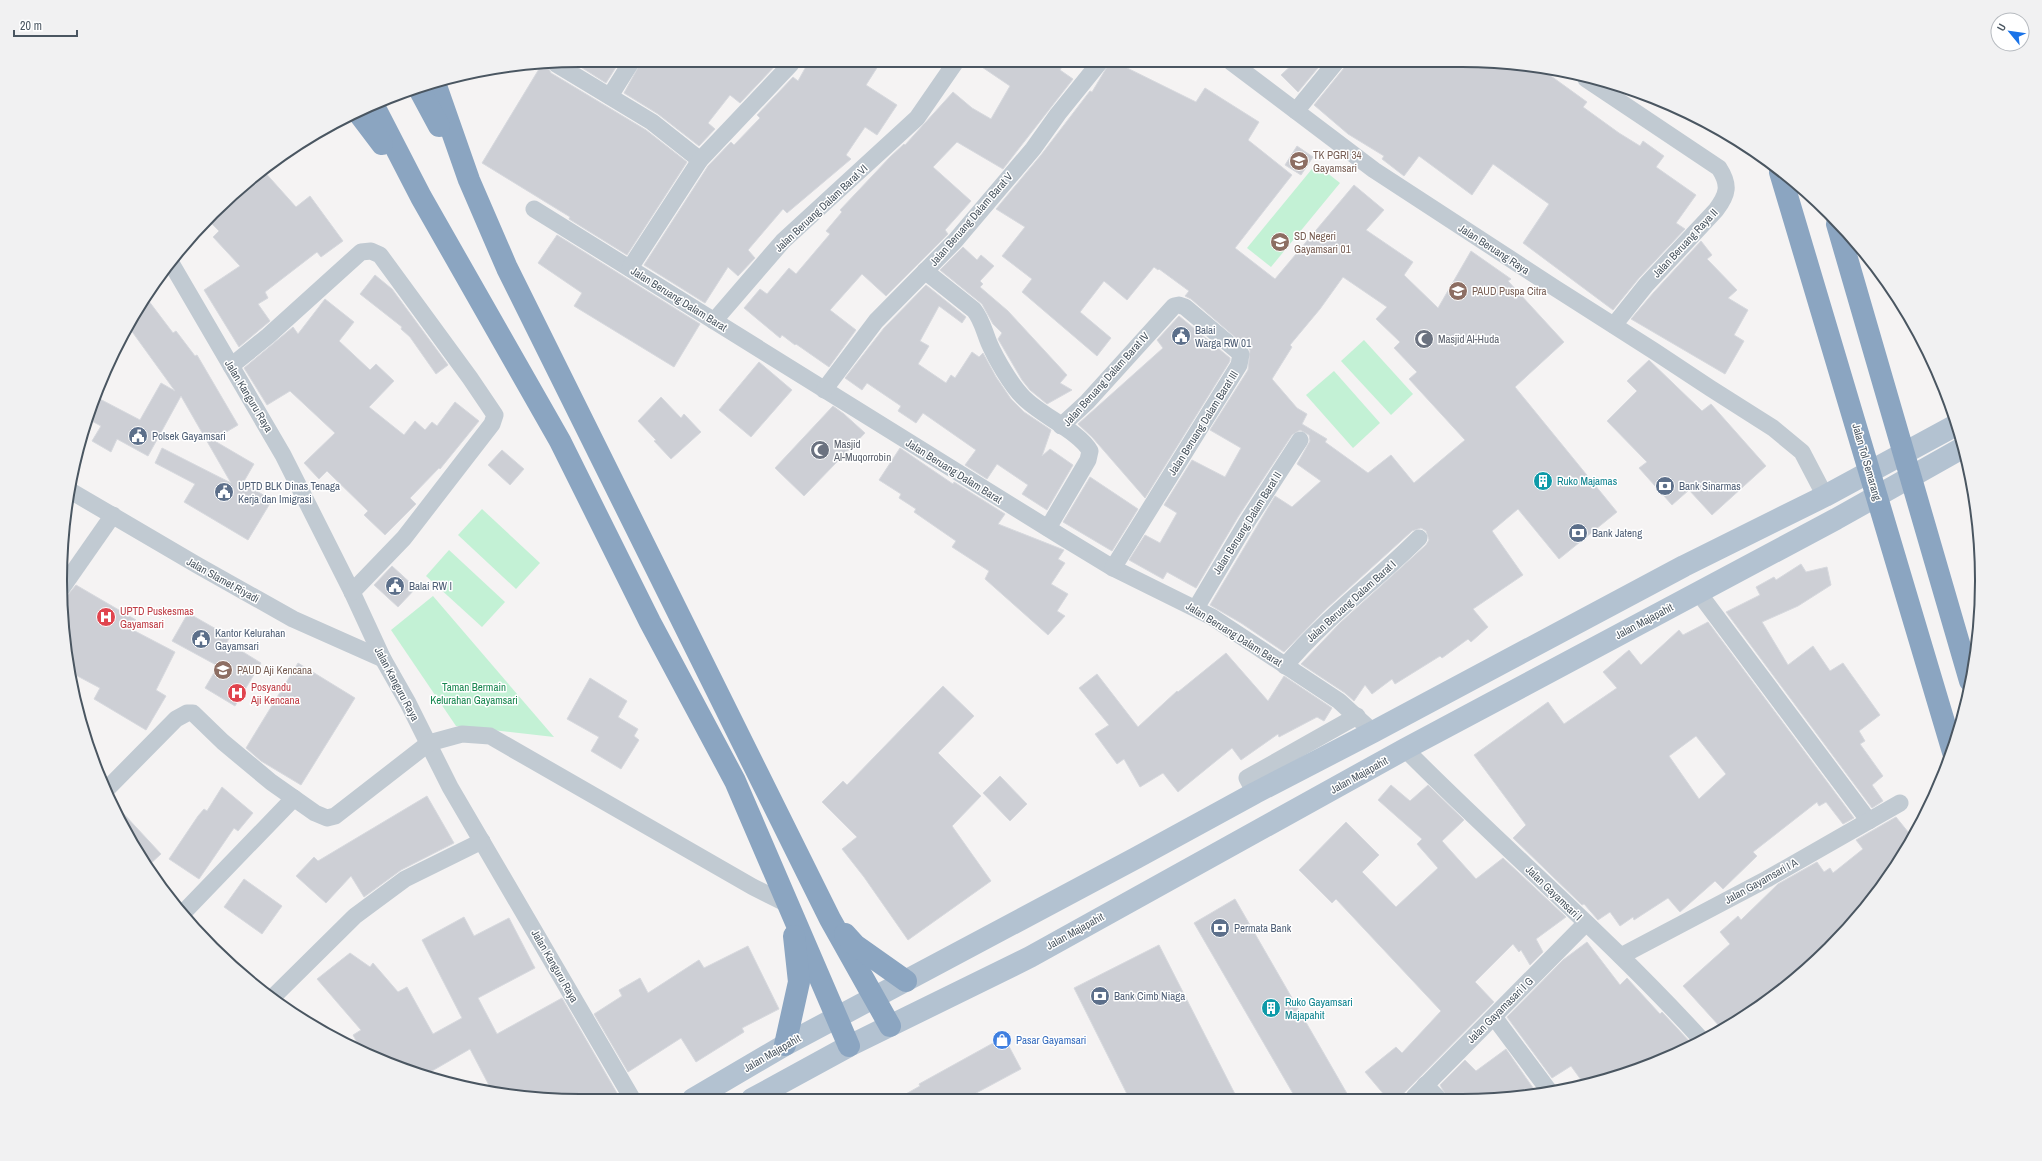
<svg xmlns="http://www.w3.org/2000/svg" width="2042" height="1161" font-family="'Archivo Narrow',sans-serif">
  <rect width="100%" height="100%" fill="#f5f3f3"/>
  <g fill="#c3f1d5">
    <polygon points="1316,164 1340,183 1271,267 1247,248"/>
    <polygon points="1364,340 1413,394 1391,415 1341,361"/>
    <polygon points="1334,371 1380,423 1353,448 1306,395"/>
    <polygon points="482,509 540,563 516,589 458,535"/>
    <polygon points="449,550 505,602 482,627 426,576"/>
    <polygon points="433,596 554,737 456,726 391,630"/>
  </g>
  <g fill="#cdcfd5" stroke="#d7d9de" fill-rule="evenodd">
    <polygon points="1495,61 1544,71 1587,102 1583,107 1619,133 1640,146 1643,141 1664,156 1656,167 1696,195 1676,223 1685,229 1639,278 1613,310 1523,243 1549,204 1493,164 1472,195 1419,156 1404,176 1382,159 1384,156 1348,134 1314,105 1344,68 1346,62"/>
    <path d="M1110,62h5l81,40 9,-14 54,34 -11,18 44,35 -57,73 40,31 79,-94 30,25 -18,20 47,32 -9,13 34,33 33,-57 40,28 -3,2 56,61 -49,45 102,125 -58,47 -41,-50 -26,22 31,44 -50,34 15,18 -17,15 -3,-3 -26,19 -2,-2 -45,28 -3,-5 -20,15 -7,-9 -11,16 -9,-8 -44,-29 39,-41 86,-78 3,-5 -3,-9 -5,-3 -9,3 -86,78 -42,43 -43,-29 -31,-18 65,-109 17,11 29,-26 -24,-17 13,-23 -1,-6 -9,-5 -8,5 -54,82 -42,71 -29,-16 -4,7 -34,-19 16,-25 15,8 17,-30 -13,-8 28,-45 33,17 16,-29 -31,-18 38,-60 2,-20 -59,-51 -6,-3 4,-5 -30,-22 -1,1 -4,-3 -27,33 -23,-19 -24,31 31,26 -14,18 -75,-64 10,-13 -30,-23 23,-29 -29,-18 45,-54 49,-64 2,1zM1343,277l44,30 -11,12 24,23 -6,6 23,24 -8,7 56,61 -51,43 -23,-28 -23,18 -43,-31 2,-3 -25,-15 5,-10 -10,-6 -25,-29 20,-32 -2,-2 30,-36z"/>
    <polygon points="1295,62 1322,63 1298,92 1281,75"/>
    <polygon points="808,63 880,63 866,85 897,105 877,135 865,127 846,155 851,159 787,213 783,209 748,250 755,258 738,276 728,267 705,303 644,265 708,166 731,142 734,145 760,118 757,115 793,77 798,81"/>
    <polygon points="976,63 1064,63 1060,70 1073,79 1003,169 957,142 933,167 971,201 945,230 948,234 886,296 862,274 830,310 856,330 829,367 796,344 795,345 782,335 780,338 744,308 760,289 767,294 789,268 796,274 830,234 826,231 842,212 840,210 890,157 904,144 905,145 953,92 972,108 991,119 1010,86"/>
    <polygon points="542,64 546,64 551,73 646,130 687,162 627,255 569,219 570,217 482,163"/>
    <polygon points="576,64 618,64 606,83"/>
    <polygon points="640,64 774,64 776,65 740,103 730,95 708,123 715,129 699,146 658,114 624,93"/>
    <polygon points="1297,146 1313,157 1301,175 1285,165"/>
    <polygon points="262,169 296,207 310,196 343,241 321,257 317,252 265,292 268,298 258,304 270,321 239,347 204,290 240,266 213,237 219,231 209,221 219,212 216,209"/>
    <polygon points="557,235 700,324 674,367 574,306 582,293 538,263"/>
    <polygon points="1701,241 1712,255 1707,259 1737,290 1728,298 1748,310 1734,335 1744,341 1725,374 1631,319 1654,292"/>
    <polygon points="963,247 977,260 981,255 994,266 980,281 983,284 980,287 1008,311 1067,375 1060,383 1072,390 1047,404 1030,390 1022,380 998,339 1002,333 993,324 982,304 940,270"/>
    <polygon points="375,275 392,289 448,365 436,374 410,337 401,329 402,327 360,294"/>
    <polygon points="926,285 966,317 962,323 939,306 920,341 929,346 918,364 946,383 951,375 955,378 972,352 979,357 983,353 996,377 1011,399 1024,412 1051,430 1042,456 1050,449 1073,465 1047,510 1022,494 1028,485 997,464 987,479 965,465 976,450 923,413 916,423 898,411 901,406 867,383 862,390 845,378 884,328"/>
    <polygon points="325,299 354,322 339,341 370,370 376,364 394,381 369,407 404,435 415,421 425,430 432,422 437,426 455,402 479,421 440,469 439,468 410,498 416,504 385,535 364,515 368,511 327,471 319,479 304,463 335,433 290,391 267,405 244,368 293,327 298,334"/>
    <polygon points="148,300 173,333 176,331 195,356 197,355 238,425 213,440 254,464 243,483 272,500 248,540 184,502 195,484 155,463 162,448 231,483 181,396 148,456 117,439 111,452 92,441 101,426 88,419 96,397 140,420 161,383 175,391 128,326 138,308"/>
    <polygon points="1179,316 1230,358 1230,361 1145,498 1092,437 1078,424 1163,348 1157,340"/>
    <polygon points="1649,360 1702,411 1711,404 1766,466 1712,515 1689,490 1672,505 1639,468 1647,462 1607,421 1637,391 1627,381"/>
    <polygon points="759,362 792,390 751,437 719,410"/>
    <polygon points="661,397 681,418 684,414 701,432 671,459 654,441 656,440 638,421"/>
    <polygon points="833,406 844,414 865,433 804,496 775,468"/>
    <polygon points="900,448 953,484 954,482 1005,514 998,524 1064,550 1058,559 1065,563 1051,584 1068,594 1057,611 1065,616 1048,635 985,579 989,571 952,547 956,541 914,512 916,509 899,498 901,494 879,480"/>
    <polygon points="502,450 524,469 510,485 488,465"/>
    <polygon points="1090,477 1138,509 1112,551 1063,522"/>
    <polygon points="1801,564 1806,572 1827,567 1831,585 1798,606 1762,622 1788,665 1813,646 1830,671 1843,663 1880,715 1859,731 1865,741 1860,744 1883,776 1872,785 1883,801 1872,808 1726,612 1760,595 1756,587 1774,577 1776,580"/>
    <polygon points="392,566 416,588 398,607 374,585"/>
    <polygon points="76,585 136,620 131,629 175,652 156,690 166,696 146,730 94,699 100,688 68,671 61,614 62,602"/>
    <polygon points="188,613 230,637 227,642 261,663 235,706 205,688 218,666 172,641"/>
    <path d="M1708,622l146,196 -11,6 -17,-22 -7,4 -2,-4 -64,50 4,4 -34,33 -8,-8 -35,31 -12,-14 -34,22 -1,-3 -13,9 -10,-14 -12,8 -14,-16 -2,1 -69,-67 13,-13 -52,-70 74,-53 16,22 53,-36 -14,-16 26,-22 12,15 38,-35 4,5zM1696,736l30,38 -27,25 -30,-43z"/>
    <polygon points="1226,653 1268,701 1284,676 1332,708 1324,721 1317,717 1279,737 1278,734 1241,760 1232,748 1178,792 1163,773 1140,787 1124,759 1117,764 1095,734 1109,725 1079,688 1097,674 1138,727 1177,691 1178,692"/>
    <polygon points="298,663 355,698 301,785 261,761 246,748"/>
    <polygon points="590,678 627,701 618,717 638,729 634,736 639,740 621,769 591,751 599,737 567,719"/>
    <polygon points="943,686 974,716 938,753 981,796 952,826 991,881 908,940 864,877 842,849 857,837 822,802 843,781 847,785"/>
    <polygon points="1000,776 1027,804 1010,821 983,793"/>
    <polygon points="1391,785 1410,801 1428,785 1464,820 1442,841 1476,879 1503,858 1566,917 1536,939 1543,952 1530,965 1521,950 1519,952 1513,944 1475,982 1494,1002 1400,1097 1386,1097 1365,1072 1396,1047 1402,1053 1441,1011 1336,899 1332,903 1299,870 1346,822 1379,855 1362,872 1396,907 1438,868 1417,844 1422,839 1378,800"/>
    <polygon points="222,787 253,813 238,831 234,828 199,879 169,859 198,816 204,809 207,811"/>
    <polygon points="427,796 454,843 401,870 364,897 351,876 326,903 296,876 314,857 318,861"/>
    <polygon points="122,812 161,854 148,866 130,841 117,815"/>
    <polygon points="1896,817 1913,838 1912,841 1830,948 1750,1013 1721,1028 1683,986 1730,944 1720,932 1738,916 1741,920 1778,884 1817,862 1824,872 1830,868 1833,873 1863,849 1856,840"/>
    <polygon points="244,879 282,906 262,934 224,907"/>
    <polygon points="1235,899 1349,1097 1295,1097 1194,923"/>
    <polygon points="464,917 474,936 509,918 535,968 478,998 497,1034 562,998 621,1100 547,1100 492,1091 470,1049 425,1075 360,1048 353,1035 361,1030 317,979 350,953 370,967 373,963 398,992 407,987 433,1034 462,1018 422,940"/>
    <polygon points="1587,942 1620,985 1627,978 1660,1014 1662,1012 1691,1043 1629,1073 1584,1084 1571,1066 1552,1078 1507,1017 1563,960"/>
    <polygon points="1159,945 1237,1098 1129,1098 1074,988"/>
    <polygon points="748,946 779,1009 742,1028 744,1032 696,1062 681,1038 628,1072 594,1014 622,996 619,990 640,978 648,993 699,960 704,968"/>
    <polygon points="1004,1037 1021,1069 967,1098 897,1099 920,1086 919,1084"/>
    <polygon points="1506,1049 1538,1095 1529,1097 1447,1097 1440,1085 1465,1060 1476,1071"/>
  </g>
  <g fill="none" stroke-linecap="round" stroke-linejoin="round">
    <g stroke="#c1cad2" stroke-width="17">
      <polyline points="1231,62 1374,170 1555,288 1654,351 1710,388 1773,428 1802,452 1825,496"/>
      <polyline points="556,64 652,122 700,160"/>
      <path d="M1586,79l133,89c11,17 9,26 -3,42l-70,75 -32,40"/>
      <polyline points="610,96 630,64"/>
      <polyline points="1296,111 1336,62"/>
      <polyline points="534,209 1062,537 1113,568 1212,617 1339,701 1373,732"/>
      <polyline points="171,263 283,455 352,592 383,659 408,703 450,787 633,1100"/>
      <polyline points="630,268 700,160 791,64"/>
      <path d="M925,271l49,39c8,10 10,21 15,33 7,16 22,42 34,54 17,18 57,35 67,54l-2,9 -40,68"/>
      <polyline points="714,321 783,241 917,118 955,63"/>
      <polyline points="231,366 268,336 361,252 371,251 380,255 470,378 495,415 492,424 404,538 352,592"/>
      <polyline points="824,390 876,321 955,241 1033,149 1058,114 1100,62"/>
      <polyline points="1061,426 1087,402 1174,306 1179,305 1185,307 1241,354 1239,365 1113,568"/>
      <polyline points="69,490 197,565 293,619 383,659"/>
      <polyline points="62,588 113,515"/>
      <polyline points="1698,592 1869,821"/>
      <polyline points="1196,608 1247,522 1300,440"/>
      <path d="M1285,666c40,-48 90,-84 134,-128"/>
      <path d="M1405,749c97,98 202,187 295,289"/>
      <polyline points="105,791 176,719 187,713 193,713 223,742 271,782 315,813 327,818 335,816 429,743 462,734 490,736 753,887 787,904"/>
      <polyline points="1255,793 1247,778 1357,716"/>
      <polyline points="182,914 294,798"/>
      <polyline points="1621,956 1767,879 1900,803"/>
      <polyline points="273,997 355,916 405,879 482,841"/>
      <polyline points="1494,1017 1550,1092"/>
      <polyline points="1425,1085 1437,1097"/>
      <polyline points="1414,1097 1586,923"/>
    </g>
    <g stroke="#b3c2d1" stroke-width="22">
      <polyline points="693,1099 785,1045 1136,858 1255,793 1373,732 1684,566 1825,496 1956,425"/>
      <polyline points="752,1099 849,1046 1030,957 1405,749 1836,519 1964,447"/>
    </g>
    <g stroke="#8ba5c1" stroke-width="22">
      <polyline points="435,83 469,180 507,268 830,919 890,1026"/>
      <polyline points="418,87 439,126"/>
      <polyline points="373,104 421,197 560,441 650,622 735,781 849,1046"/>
      <polyline points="357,111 382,144"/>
      <polyline points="1780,172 1953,752"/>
      <polyline points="1837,224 1970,681"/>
      <polyline points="845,934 855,945 906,981"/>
      <polyline points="785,1045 799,982 794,936"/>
    </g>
  </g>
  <defs>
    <symbol id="school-disc" viewBox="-11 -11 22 22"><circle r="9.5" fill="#8d6e63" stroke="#fff"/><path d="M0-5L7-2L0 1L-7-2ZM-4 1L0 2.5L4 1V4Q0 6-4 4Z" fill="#fff"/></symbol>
    <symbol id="civic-disc" viewBox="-11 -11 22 22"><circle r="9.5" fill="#5c6f8a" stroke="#fff"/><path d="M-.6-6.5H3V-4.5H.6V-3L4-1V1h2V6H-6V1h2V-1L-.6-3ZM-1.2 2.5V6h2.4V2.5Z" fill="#fff"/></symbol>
    <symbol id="mosque-disc" viewBox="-11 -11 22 22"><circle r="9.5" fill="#6b7280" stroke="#fff"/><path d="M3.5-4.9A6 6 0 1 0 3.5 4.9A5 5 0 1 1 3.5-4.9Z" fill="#fff"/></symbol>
    <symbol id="building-disc" viewBox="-11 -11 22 22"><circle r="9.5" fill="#0f9aa8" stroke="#fff"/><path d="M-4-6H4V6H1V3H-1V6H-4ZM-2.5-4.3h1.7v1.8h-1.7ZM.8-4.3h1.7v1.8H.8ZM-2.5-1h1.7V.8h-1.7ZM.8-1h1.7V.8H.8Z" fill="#fff"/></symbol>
    <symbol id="bank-disc" viewBox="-11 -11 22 22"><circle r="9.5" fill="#5c6f8a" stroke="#fff"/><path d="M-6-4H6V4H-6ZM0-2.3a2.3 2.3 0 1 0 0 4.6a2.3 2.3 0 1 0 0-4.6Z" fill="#fff"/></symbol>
    <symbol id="hospital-disc" viewBox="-11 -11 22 22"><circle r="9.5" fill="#e0444e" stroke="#fff"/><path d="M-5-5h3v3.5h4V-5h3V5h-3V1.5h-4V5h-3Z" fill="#fff"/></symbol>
    <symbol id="shop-disc" viewBox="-11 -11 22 22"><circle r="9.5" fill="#3f7fe0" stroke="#fff"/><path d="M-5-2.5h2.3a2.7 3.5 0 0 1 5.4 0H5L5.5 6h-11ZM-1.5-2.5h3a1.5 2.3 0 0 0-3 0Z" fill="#fff"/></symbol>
  </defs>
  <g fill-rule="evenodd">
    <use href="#school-disc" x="1288" y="150" width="22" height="22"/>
    <use href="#school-disc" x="1269" y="231" width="22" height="22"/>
    <use href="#school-disc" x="1447" y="280" width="22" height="22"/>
    <use href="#civic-disc" x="1170" y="325" width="22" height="22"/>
    <use href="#mosque-disc" x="1413" y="328" width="22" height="22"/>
    <use href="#civic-disc" x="127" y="425" width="22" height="22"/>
    <use href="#mosque-disc" x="809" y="439" width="22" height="22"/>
    <use href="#building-disc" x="1532" y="470" width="22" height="22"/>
    <use href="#bank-disc" x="1654" y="475" width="22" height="22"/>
    <use href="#civic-disc" x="213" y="481" width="22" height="22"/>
    <use href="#bank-disc" x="1567" y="522" width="22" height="22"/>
    <use href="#civic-disc" x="384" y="575" width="22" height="22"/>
    <use href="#hospital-disc" x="95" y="606" width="22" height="22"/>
    <use href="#civic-disc" x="190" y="628" width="22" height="22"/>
    <use href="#school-disc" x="212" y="659" width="22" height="22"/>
    <use href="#hospital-disc" x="226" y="682" width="22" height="22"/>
    <use href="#bank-disc" x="1209" y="917" width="22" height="22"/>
    <use href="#bank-disc" x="1089" y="985" width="22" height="22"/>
    <use href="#building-disc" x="1260" y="997" width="22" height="22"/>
    <use href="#shop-disc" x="991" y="1029" width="22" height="22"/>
  </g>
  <g text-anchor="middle" stroke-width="3" stroke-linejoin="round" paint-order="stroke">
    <g font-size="11" fill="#785e54" stroke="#fff" text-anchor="start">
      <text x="1313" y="159">TK PGRI 34<tspan x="1313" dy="13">Gayamsari</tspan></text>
      <text x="1294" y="240">SD Negeri<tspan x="1294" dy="13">Gayamsari 01</tspan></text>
      <text x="1472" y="295">PAUD Puspa Citra</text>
      <text x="237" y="674">PAUD Aji Kencana</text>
    </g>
    <g font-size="11" fill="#4a5661" stroke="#fff">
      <text transform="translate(821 208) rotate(-43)" y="4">Jalan Beruang Dalam Barat VI</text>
      <text transform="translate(971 219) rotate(-49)" y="4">Jalan Beruang Dalam Barat V</text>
      <text transform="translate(1685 243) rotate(-47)" y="4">Jalan Beruang Raya II</text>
      <text transform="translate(1494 249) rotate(33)" y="4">Jalan Beruang Raya</text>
      <text transform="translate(679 299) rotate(32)" y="4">Jalan Beruang Dalam Barat</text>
      <text transform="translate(1106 379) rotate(-48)" y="4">Jalan Beruang Dalam Barat IV</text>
      <text transform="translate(249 396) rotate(59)" y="4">Jalan Kanguru Raya</text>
      <text transform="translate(1203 423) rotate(-58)" y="4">Jalan Beruang Dalam Barat III</text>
      <text transform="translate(1867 462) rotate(74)" y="4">Jalan Tol Semarang</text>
      <text transform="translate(954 471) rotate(32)" y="4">Jalan Beruang Dalam Barat</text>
      <text transform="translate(1247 523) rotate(-58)" y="4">Jalan Beruang Dalam Barat II</text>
      <text transform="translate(223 580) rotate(29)" y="4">Jalan Slamet Riyadi</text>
      <text transform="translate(1351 601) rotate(-42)" y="4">Jalan Beruang Dalam Barat I</text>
      <text transform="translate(1644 621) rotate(-28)" y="4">Jalan Majapahit</text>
      <text transform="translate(1234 634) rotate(32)" y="4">Jalan Beruang Dalam Barat</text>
      <text transform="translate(397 684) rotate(62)" y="4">Jalan Kanguru Raya</text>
      <text transform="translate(1359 775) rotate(-29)" y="4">Jalan Majapahit</text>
      <text transform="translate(1761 881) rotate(-29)" y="4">Jalan Gayamsari I A</text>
      <text transform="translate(1554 893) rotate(44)" y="4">Jalan Gayamsari I</text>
      <text transform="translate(1075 931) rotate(-29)" y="4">Jalan Majapahit</text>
      <text transform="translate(555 966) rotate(60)" y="4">Jalan Kanguru Raya</text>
      <text transform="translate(1500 1010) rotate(-45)" y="4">Jalan Gayamasari I G</text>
      <text transform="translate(772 1053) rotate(-30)" y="4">Jalan Majapahit</text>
    </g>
    <g font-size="11" fill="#4e5e75" stroke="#fff" text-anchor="start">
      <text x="1195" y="334">Balai<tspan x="1195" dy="13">Warga RW 01</tspan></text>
      <text x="152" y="440">Polsek Gayamsari</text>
      <text x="238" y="490">UPTD BLK Dinas Tenaga<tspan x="238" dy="13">Kerja dan Imigrasi</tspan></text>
      <text x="1679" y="490">Bank Sinarmas</text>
      <text x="1592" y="537">Bank Jateng</text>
      <text x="409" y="590">Balai RW I</text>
      <text x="215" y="637">Kantor Kelurahan<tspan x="215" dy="13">Gayamsari</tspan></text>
      <text x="1234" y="932">Permata Bank</text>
      <text x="1114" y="1000">Bank Cimb Niaga</text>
    </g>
    <g font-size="11" fill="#5b616d" stroke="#fff" text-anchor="start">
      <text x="1438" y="343">Masjid Al-Huda</text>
      <text x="834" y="448">Masjid<tspan x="834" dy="13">Al-Muqorrobin</tspan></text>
    </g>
    <g font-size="11" fill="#0d838f" stroke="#fff" text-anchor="start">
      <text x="1557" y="485">Ruko Majamas</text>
      <text x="1285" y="1006">Ruko Gayamsari<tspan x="1285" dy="13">Majapahit</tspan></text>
    </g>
    <g font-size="11" fill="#be3a42" stroke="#fff" text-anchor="start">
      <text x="120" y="615">UPTD Puskesmas<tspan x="120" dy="13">Gayamsari</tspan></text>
      <text x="251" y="691">Posyandu<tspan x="251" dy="13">Aji Kencana</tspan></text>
    </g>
    <g font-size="11" fill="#17864f" stroke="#fff">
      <text x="474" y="691">Taman Bermain<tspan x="474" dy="13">Kelurahan Gayamsari</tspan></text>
    </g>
    <g font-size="11" fill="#366cbe" stroke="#fff" text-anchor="start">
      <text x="1016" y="1044">Pasar Gayamsari</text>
    </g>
  </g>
  <path d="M0 0H2042V1161H0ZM580 67H1462A513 513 0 0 1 1975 580V581A513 513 0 0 1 1462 1094H580A513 513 0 0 1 67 581V580A513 513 0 0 1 580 67Z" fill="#f1f1f2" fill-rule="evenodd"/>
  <path fill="none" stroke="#4a5661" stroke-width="2" d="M580 67H1462A513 513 0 0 1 1975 580V581A513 513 0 0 1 1462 1094H580A513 513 0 0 1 67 581V580A513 513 0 0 1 580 67Z"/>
  <g transform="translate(2010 32) rotate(299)"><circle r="19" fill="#ffffff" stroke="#b7bbc0"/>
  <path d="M0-3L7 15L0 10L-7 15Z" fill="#1a73e8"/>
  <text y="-6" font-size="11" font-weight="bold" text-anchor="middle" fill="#4a5661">U</text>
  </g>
  <path d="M14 30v6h63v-6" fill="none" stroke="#4a5661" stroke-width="2"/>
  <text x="20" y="30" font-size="12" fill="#4a5661" stroke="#ffffff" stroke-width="3" paint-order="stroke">20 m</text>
</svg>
